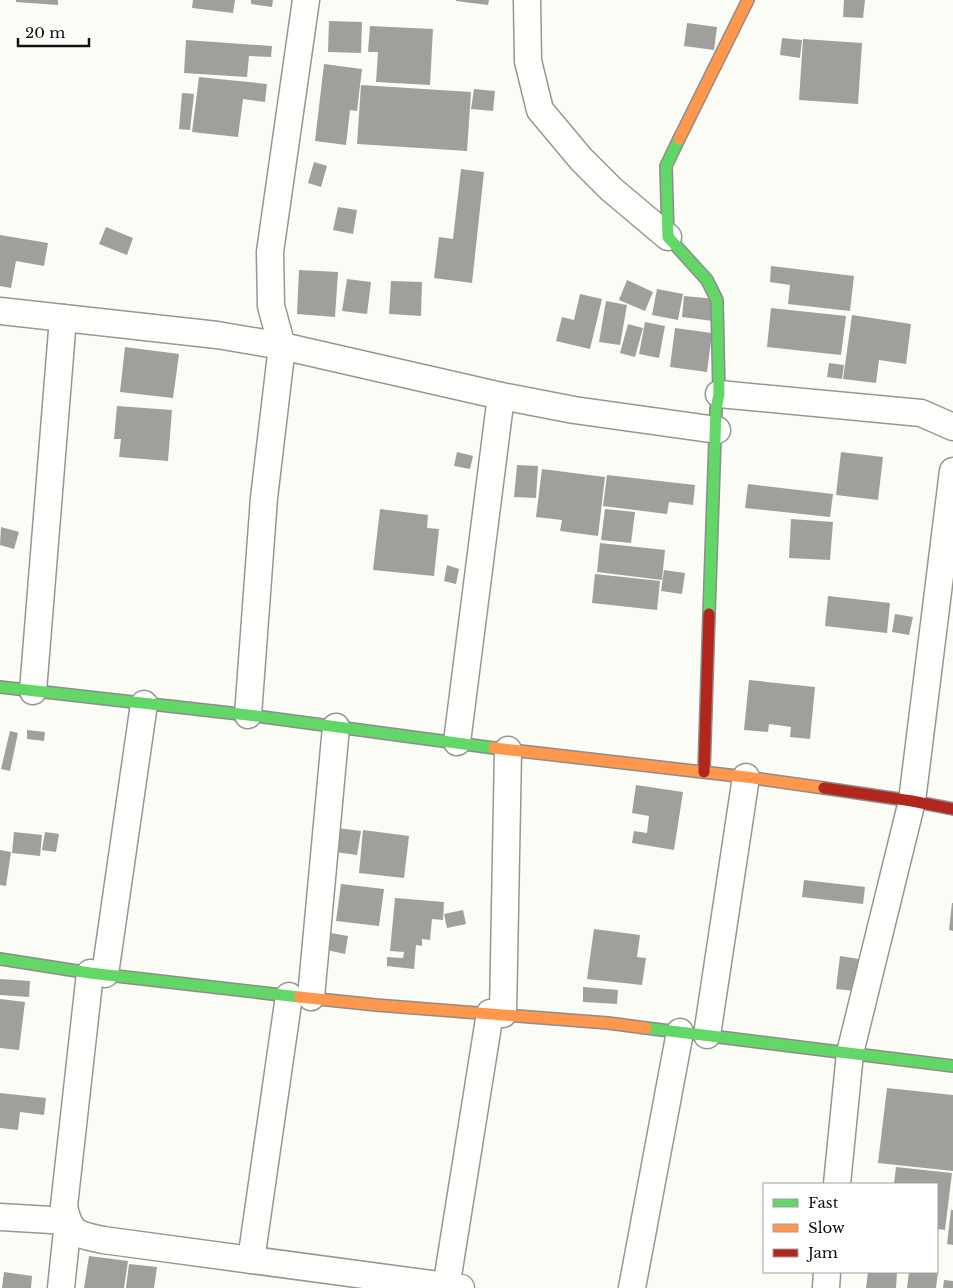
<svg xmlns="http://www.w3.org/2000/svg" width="953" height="1288" font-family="'Libre Baskerville',serif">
  <rect width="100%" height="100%" fill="#fcfcf7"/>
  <g fill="#a09f9c">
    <polygon points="16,0 58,0 58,5 16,2"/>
    <polygon points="193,0 235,0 233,13 192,8"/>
    <polygon points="251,0 273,0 272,7 251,4"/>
    <polygon points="456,0 489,0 488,5 456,1"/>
    <polygon points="844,0 865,0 863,18 843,17"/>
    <polygon points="329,21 362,22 361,53 328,52"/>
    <polygon points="687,23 717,27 714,50 684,46"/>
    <polygon points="370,26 433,29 430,85 376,82 378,52 368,52"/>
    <polygon points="782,38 802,40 800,58 780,55"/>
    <polygon points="803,39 862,43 858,104 799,100"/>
    <polygon points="186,40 272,46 271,57 249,56 247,77 184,73"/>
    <polygon points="324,64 362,69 357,111 350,110 346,145 315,141"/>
    <polygon points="199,77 267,84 265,102 243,99 238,137 192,132"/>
    <polygon points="361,85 471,92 467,151 357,144"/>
    <polygon points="474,89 495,91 493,111 471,109"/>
    <polygon points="182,93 194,94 190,130 179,129"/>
    <polygon points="314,162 327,166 321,187 308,183"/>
    <polygon points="461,169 484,172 472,283 434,278 439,237 453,239"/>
    <polygon points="338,207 357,210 353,234 333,230"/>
    <polygon points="106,227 133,238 127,255 99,244"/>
    <polygon points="0,235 48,243 44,266 16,261 11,288 0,286"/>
    <polygon points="771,266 854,276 850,311 788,304 790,285 770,282"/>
    <polygon points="299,270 338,272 335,317 297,314"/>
    <polygon points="347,279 371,282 367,314 342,311"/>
    <polygon points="627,280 653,292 645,311 619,300"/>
    <polygon points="391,281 422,282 421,316 389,314"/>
    <polygon points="657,289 683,294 678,320 652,315"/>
    <polygon points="580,294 602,299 590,349 556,341 562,317 574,320"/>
    <polygon points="684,296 716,299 713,321 682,317"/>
    <polygon points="606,301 627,305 620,345 599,342"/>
    <polygon points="771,308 846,316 841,355 767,347"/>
    <polygon points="852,315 911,324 906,364 879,360 876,383 843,379"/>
    <polygon points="645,322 665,326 659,358 639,354"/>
    <polygon points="628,324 643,328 635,357 620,353"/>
    <polygon points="675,328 712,333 707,372 670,367"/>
    <polygon points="125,347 179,354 173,398 120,392"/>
    <polygon points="829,363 844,365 842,379 827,377"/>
    <polygon points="117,406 172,410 168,461 119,457 121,439 114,439"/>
    <polygon points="457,452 473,456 470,469 454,466"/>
    <polygon points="841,452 883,457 878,500 836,495"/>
    <polygon points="517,465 538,466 536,498 514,497"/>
    <polygon points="542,469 605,477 598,536 560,531 562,520 536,517"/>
    <polygon points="607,475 695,485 693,505 669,502 667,514 603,506"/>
    <polygon points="748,484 833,494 830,517 745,508"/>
    <polygon points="380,509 428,515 427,528 439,529 434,576 373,570"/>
    <polygon points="605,509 635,512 631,543 601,540"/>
    <polygon points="791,519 833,522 830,560 789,558"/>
    <polygon points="1,527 19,532 14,549 0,545"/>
    <polygon points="600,543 665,550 662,580 597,572"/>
    <polygon points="447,565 459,569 456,584 444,581"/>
    <polygon points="664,570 685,573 682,594 661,591"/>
    <polygon points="595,574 660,581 657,610 592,603"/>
    <polygon points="828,596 890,603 887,633 825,626"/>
    <polygon points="895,614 913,617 909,635 892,632"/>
    <polygon points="749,680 815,687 810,739 790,737 791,727 769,724 768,732 744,730"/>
    <polygon points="27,730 45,732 44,741 27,739"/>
    <polygon points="10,731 18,733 10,771 1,769"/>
    <polygon points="636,785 683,792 674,850 632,843 634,831 647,833 649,816 632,813"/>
    <polygon points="338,828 361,831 357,855 335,852"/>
    <polygon points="363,830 409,836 404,878 359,873"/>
    <polygon points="14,832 42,835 40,856 12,853"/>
    <polygon points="45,832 59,834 56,852 42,850"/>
    <polygon points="0,850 11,852 6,886 0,885"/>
    <polygon points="804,880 865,887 863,904 802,897"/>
    <polygon points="341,884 384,889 379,926 336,921"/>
    <polygon points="395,898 444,902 443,920 432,919 430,940 422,939 422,946 416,945 414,969 387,966 387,957 403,958 404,952 390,951"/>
    <polygon points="952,903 953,903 953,931 949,930"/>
    <polygon points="463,910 466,924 447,928 444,914"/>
    <polygon points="594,929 640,935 637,957 646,958 642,985 587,979"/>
    <polygon points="325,932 348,936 345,954 322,949"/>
    <polygon points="840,956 859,959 855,991 836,989"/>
    <polygon points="0,979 30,981 29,997 0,995"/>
    <polygon points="583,987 618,990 617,1004 583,1002"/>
    <polygon points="0,999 25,1002 19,1050 0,1048"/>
    <polygon points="887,1088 953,1095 953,1171 878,1163"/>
    <polygon points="0,1093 46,1098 44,1115 20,1112 18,1130 0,1128"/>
    <polygon points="896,1167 952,1173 945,1230 937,1229 937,1184 894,1184"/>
    <polygon points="951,1210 953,1210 953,1245 947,1244"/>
    <polygon points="89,1256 128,1261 124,1288 84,1288"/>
    <polygon points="129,1264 157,1267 154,1288 126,1288"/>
    <polygon points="4,1272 32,1276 31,1288 2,1288"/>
    <polygon points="868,1272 897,1272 896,1288 866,1288"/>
    <polygon points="909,1272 938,1272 936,1288 907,1288"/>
    <polygon points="944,1280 953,1281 953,1288 943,1288"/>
  </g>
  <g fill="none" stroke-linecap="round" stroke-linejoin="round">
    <defs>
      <g id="street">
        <polyline points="306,0 270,252 271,306 282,346 501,396 574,410 717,430"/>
        <polyline points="527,0 528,61 540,110 581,159 611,189 668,237"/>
        <polyline points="0,311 217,335 282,346 264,498 248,715"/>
        <polyline points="719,394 921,413 953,427"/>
        <polyline points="33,691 63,318"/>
        <polyline points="457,742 501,396"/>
        <path d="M90,973l-26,233c6,29 13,28 39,34l358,48"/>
        <polyline points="105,974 144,704"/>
        <polyline points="311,997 336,727"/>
        <polyline points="503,1014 508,750"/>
        <polyline points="707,1035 746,777"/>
        <polyline points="837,1184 850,1053 912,801 953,471"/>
        <polyline points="0,1217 68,1221 61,1288"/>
        <polyline points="251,1260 289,996"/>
        <polyline points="446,1288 490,1013"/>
        <polyline points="632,1288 680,1032"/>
        <polyline points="826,1288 827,1272"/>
      </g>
      <g id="fast">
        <polyline points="679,139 666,166 668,237 707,280 717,300 719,394 716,409 709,614"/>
        <polyline points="0,687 248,715 494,748"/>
        <polyline points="0,959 90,973 299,997"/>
        <polyline points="646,1028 953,1066"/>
      </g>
      <g id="slow">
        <polyline points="679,139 748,0"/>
        <polyline points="494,748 746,777 824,788"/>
        <polyline points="299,997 376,1005 608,1023 646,1028"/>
      </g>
      <g id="jam">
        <polyline points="704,772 709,614"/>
        <polyline points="824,788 912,801 953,809"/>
      </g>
    </defs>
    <use href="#street" stroke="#969694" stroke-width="29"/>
    <use href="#fast" stroke="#8d8d8b" stroke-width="14"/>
    <use href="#slow" stroke="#8d8d8b" stroke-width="14"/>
    <use href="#jam" stroke="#8d8d8b" stroke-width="14"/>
    <use href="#street" stroke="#fffffe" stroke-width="26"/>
    <use href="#fast" stroke="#63d668" stroke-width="11"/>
    <use href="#slow" stroke="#ff974d" stroke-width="11"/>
    <use href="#jam" stroke="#b3261e" stroke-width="11"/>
  </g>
  <rect x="763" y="1183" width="175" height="90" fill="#ffffff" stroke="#9f9f9f"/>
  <rect x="773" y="1199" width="25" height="8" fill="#63d668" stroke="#9f9f9f"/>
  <text x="808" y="1208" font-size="15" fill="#101010">Fast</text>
  <rect x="773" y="1224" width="25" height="8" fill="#ff974d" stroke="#9f9f9f"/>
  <text x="808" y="1233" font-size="15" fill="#101010">Slow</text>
  <rect x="773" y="1249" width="25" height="8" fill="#b3261e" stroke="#9f9f9f"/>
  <text x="808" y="1258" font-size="15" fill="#101010">Jam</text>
  <path d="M18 38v8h71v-8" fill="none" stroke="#101010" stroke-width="2.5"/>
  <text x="25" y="38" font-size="15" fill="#101010" stroke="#ffffff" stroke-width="4" paint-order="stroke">20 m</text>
</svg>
